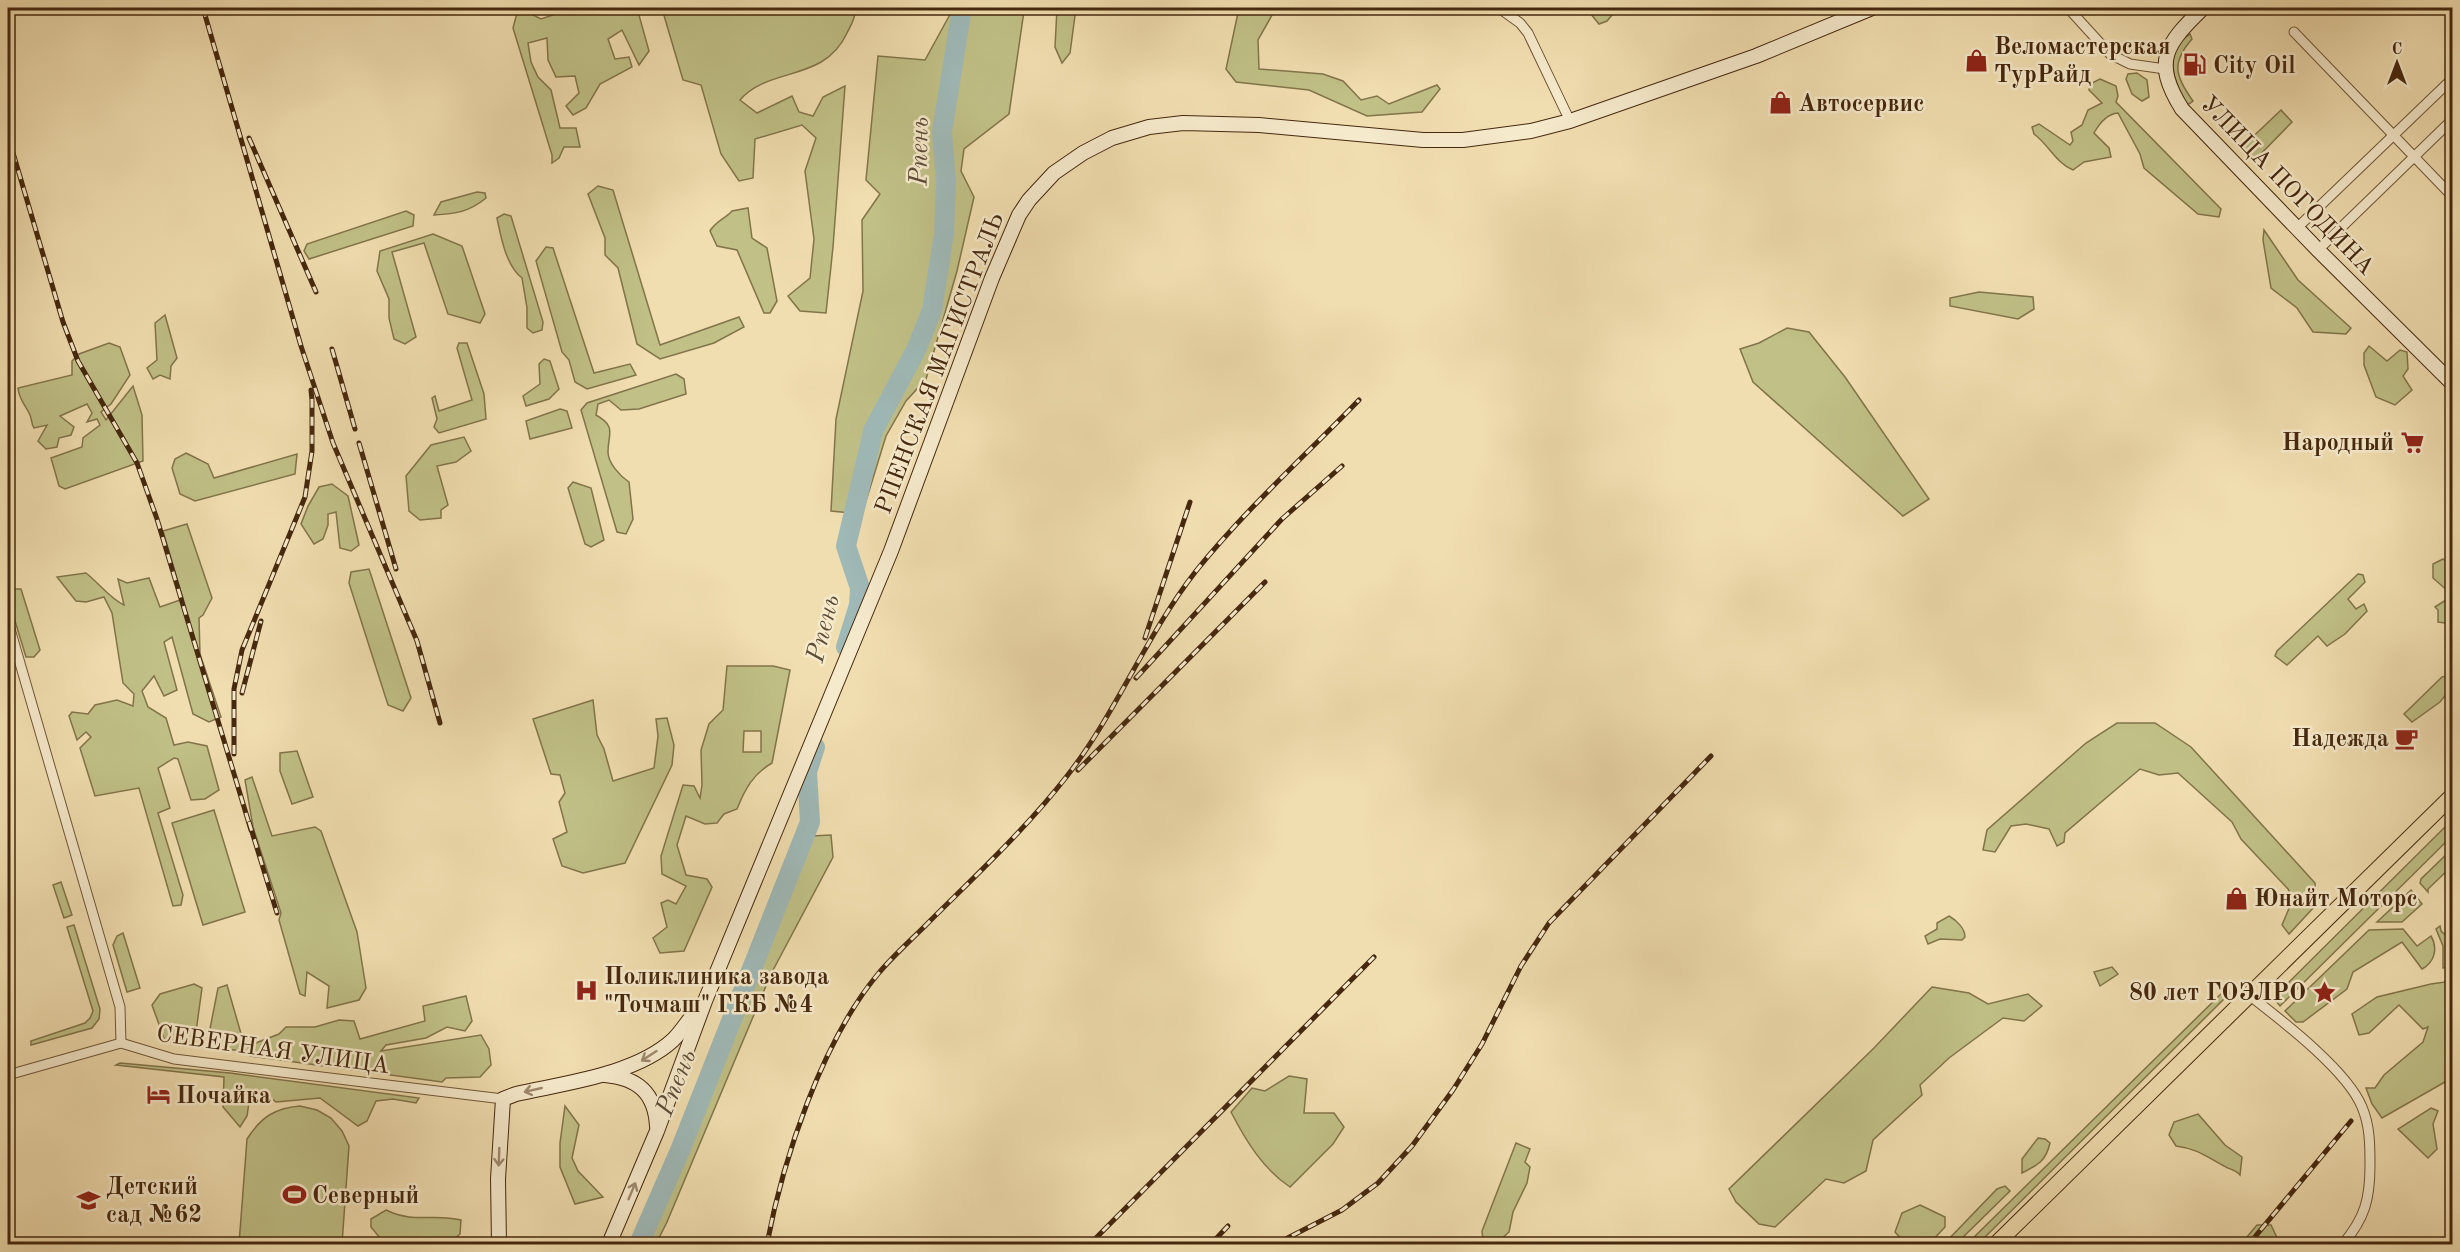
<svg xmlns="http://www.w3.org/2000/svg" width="2460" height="1252" font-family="'Old Standard TT',serif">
  <rect width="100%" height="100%" fill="#f1deb0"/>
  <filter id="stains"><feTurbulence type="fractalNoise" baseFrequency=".00333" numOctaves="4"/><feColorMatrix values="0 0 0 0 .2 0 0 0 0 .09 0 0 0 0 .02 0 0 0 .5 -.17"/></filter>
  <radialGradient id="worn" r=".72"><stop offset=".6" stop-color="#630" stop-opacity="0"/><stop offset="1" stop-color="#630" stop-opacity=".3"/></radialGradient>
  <g fill="#c0c087" stroke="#82744a" stroke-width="1.5" fill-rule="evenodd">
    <path d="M574,8h281c1,9 -4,17 -8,25 -23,50 -78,33 -107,67l17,13 35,-17 7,16 14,4 10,-19 22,-11 -12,161 -7,66 -26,-2 -12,-15 22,-18 4,-39 -9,-68 11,-33 -14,-13 -47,14 -2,39 -14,3 -18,-27 -20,-69 -18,-5 -20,-68 -26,-4 12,43 -10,14 -17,-35 -14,9 7,20 14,-2 3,10 -32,17 -14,24 -13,7 -7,-9 13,-13 -4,-17 -19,1 -8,-17 -1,-22 -19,5 3,19 7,15 13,13 9,38h16l4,19h-16l-5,11 -7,5v-8l-39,-127 4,-15 10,-1 14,7z"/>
    <polygon points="956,8 1015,8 1024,11 1009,114 964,149 961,171 974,197 957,271 926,379 906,401 886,436 862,514 831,511 836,419 863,291 862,220 880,194 866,180 878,56 925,60 953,9"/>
    <polygon points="1057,8 1076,8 1070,53 1062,63 1055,47"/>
    <polygon points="1239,8 1276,8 1258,40 1259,69 1323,74 1343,81 1361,100 1377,96 1389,104 1437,85 1440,89 1422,112 1367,116 1309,90 1236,82 1226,69"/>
    <polygon points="1586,8 1618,8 1607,21 1599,24"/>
    <path d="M2190,34l2,5c-21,24 -17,37 1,62l-4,3 -3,-1c-13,-22 -23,-52 4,-69z"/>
    <polygon points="2137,73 2147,80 2149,97 2142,101 2132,94 2126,79 2128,74"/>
    <path d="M2100,79l16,7 2,10 -2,6 105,107 -2,8 -21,-3 -54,-46 -4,-14 -22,-41c-11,1 -19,11 -24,20l15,15 2,9 -27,5 -11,8c-16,-6 -25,-26 -39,-36l-2,-7 7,-3 31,21 3,-4 -2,-9 11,-7 6,-15 14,-7 -13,-13 1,-6z"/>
    <polygon points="2281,110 2292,122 2253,162 2241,148"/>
    <polygon points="598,186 613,190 660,345 739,317 744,327 714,343 660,359 637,344 618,268 605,255 605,238 588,194"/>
    <path d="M477,192l8,1 1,5c-17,14 -31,16 -52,17l7,-13z"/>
    <path d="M748,208l4,30 15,10 10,53 -7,12h-6l-27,-63 -20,-4 -7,-15c6,-10 15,-12 22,-20z"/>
    <polygon points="406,211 414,215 413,226 309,259 304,251 307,244"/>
    <path d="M504,214l7,2 32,106 -1,8 -9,3 -6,-5v-20l-5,-30c-16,-12 -21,-41 -25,-60z"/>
    <polygon points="2264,230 2298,280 2351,328 2346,334 2313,332 2297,308 2271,288 2263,240"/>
    <polygon points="433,234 462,246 485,314 480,323 448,314 424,243 392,252 416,337 405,344 394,339 389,318 389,299 377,271 380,251"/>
    <polygon points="546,247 553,248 594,373 630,364 636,375 587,389 575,382 569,360 562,352 536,261"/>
    <polygon points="1979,292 2033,297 2034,309 2018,319 1950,306 1950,298"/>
    <polygon points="165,315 177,358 171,366 170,379 160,375 153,379 147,368 157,360 155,323"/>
    <polygon points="1787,328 1809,332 1845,377 1929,499 1903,516 1753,382 1740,349 1759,343"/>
    <path d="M109,343l11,4 10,28 -19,29 -10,8 5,8 27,-34 9,29 1,46 -78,28 -6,-3 -8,-28 31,-11 1,-9 17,-13 -3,-6 -10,3 5,-9 -5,-9 -27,12 14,11 -3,8 -12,3 -2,9 -11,2 -8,-8 9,-16 -13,3c-3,-5 -2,-8 -4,-13 -5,-11 -11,-15 -12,-27l54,-13v-14l7,-7z"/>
    <polygon points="459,343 467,343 484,394 486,419 439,433 434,427 437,419 432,398 435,396 439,411 472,400 457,348"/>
    <polygon points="2369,346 2387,361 2400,350 2407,352 2408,369 2403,376 2412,390 2395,405 2376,397 2364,365 2364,353"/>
    <polygon points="544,359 550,361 559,389 549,399 526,406 523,396 540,384 539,364"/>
    <path d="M676,374l8,5 2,15 -47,15 -18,1 -12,-10 -11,4 -2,11c21,12 12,18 12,37 0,11 12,24 21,30l4,37 -7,15 -9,-2 -36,-122 6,-7z"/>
    <polygon points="560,409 567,411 572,428 530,439 526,421"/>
    <polygon points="464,437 471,451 456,462 437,466 448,505 441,510 441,518 420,520 409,511 406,476 431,445"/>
    <polygon points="186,453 208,464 214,478 297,454 295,474 195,501 180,494 172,468 175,459"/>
    <polygon points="573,482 591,488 604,540 591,547 585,544 568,488"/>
    <polygon points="332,484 348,496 359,545 351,551 340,548 336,512 328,514 328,525 323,539 314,544 301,524 308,506 319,487"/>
    <path d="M187,524l25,74 -9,17 -4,3 1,36 21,63 -12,5 -16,-8 -21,-77 -8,5 13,48 -13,6 -10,-20 -12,15 6,16 18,11 8,27 14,-3 19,4 12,44 -14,9 -14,1 -13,-41 -4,-1 -16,10 12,40 -12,5 25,82 -2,10 -8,1 -34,-118 -44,8 -15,-48 11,-11 -5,-5 -9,8 -8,-24 3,-4 16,2 7,-9 22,-5 16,6 1,-12 -11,-11 -11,-70 -8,-16 -18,5 -10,-1 -19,-24 29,-4c14,11 23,25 38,32l-6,-26 9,4 22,-5 11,29 23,-8 -20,-68z"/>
    <polygon points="2443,559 2452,566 2452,615 2445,623 2438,622 2438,610 2435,607 2449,598 2449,592 2433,578 2433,564"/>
    <polygon points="369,569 411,698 403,711 388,705 349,583 351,572"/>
    <polygon points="2358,574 2363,575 2365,582 2348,599 2356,609 2364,604 2367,611 2345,634 2327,646 2318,636 2287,665 2275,656 2277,651"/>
    <polygon points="12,589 21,589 40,650 34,657 26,657 8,598"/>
    <path d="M727,666h46l17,4 -18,93c-19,11 -27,26 -35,46l-13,5 -7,9 -12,1 -19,-8 -9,29 9,30 21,4 5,8 -28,64 -24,2 -7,-15 14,-11 -6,-24 7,-3 8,4 10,-18 -24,-12 -1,-18 22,-71 11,1 6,12 2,-13 -1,-35 8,-26 14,-14zM744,731h17v21h-18z"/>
    <polygon points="2448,676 2448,692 2440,702 2412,722 2404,714 2442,677"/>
    <polygon points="593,700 597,735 604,749 613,781 654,768 658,736 656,719 667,718 674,745 672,765 625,863 583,873 562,866 553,839 567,832 559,802 565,793 560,775 551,774 533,719"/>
    <polygon points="2117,723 2155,723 2191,747 2315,883 2316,905 2289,934 2282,925 2293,899 2288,889 2241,839 2232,822 2178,773 2159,775 2140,769 2065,833 2064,842 2057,846 2049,829 2026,824 2011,826 1995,852 1983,850 1987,830 2086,743"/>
    <polygon points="297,751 313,797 292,804 280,771 280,753"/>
    <polygon points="252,777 272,836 315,827 321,831 357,932 366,988 359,1000 327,1008 329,986 307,972 305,996 300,994 279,920 281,913 253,827 245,780"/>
    <polygon points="214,810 245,912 203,925 172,823"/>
    <polygon points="2452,820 2452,836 2280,1006 2275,1000 2275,996"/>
    <polygon points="831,835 833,857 771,974 667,1222 656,1244 644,1244 811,836"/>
    <polygon points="2452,849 2452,866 2428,889 2428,892 2420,883 2421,879"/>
    <polygon points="61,882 72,915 64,918 53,885"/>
    <polygon points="2411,890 2422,904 2402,922 2377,922"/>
    <path d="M1949,916c7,4 16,12 16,21l-3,3 -22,-1 -12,5 -3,-8 12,-7v-6z"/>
    <polygon points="74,925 100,1009 99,1019 92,1028 31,1045 31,1041 85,1023 90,1018 93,1011 67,927"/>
    <polygon points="2440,926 2441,931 2452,941 2452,967 2443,968 2443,946 2436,929"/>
    <path d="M2403,929l14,17 14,-10c7,12 4,26 -9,33l-20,-27 -49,30 -6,17 -44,33h-7l-11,-11 84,-81z"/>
    <polygon points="123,933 140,988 127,992 113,945 117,936"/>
    <polygon points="2112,967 2118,974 2100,986 2094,972"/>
    <polygon points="2452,981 2452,1078 2382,1118 2372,1104 2366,1088 2375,1088 2384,1075 2423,1042 2428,1027 2423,1029 2399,1005 2369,1033 2359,1035 2352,1014 2377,997 2431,984"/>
    <polygon points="194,984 202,988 195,1039 192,1043 165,1041 152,1005 160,994"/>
    <polygon points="227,985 246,1051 211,1048 208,1039 218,988"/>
    <polygon points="1932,987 1969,993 1988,1004 2028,994 2042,1006 2024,1021 2003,1018 1949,1058 1920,1085 1922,1095 1873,1140 1866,1171 1844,1183 1826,1179 1775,1227 1759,1224 1736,1202 1729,1189 1874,1048"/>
    <polygon points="2228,987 2229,994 1978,1244 1967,1244"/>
    <polygon points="466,996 472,1021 465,1031 447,1027 426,1038 386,1045 381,1051 481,1035 489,1049 491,1065 480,1077 446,1078 442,1082 250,1056 248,1046 279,1034 286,1027 315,1027 339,1020 354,1021 360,1039 425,1021 423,1006"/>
    <polygon points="120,1063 230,1073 419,1098 416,1103 393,1099 376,1101 367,1121 358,1126 320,1098 276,1102 265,1093 251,1089 247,1116 240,1127 223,1107 224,1077 116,1065"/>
    <path d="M1289,1076l18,3 -3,34h30l10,14 -11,17 -43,43c-27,-18 -44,-46 -59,-75l21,-24 13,3z"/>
    <path d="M300,1106l17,4 14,8 11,13 7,15 -7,98h-103l8,-105c14,-22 28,-31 53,-33z"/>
    <polygon points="565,1106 579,1125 572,1158 578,1171 603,1197 575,1204 560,1167 560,1143"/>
    <polygon points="2431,1108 2438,1111 2433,1124 2437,1149 2428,1158 2398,1129"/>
    <path d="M2198,1114l27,31 17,12 -2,18c-5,-6 -10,-5 -16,-9 -19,-10 -26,-17 -48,-20l-7,-11 5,-13z"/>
    <path d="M2038,1138l7,1 5,4c-4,18 -12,22 -28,30v-14z"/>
    <path d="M1516,1143l14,6 -5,13 5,5 -3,16 -14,29 -4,20c-9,8 -15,16 -26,9l-1,-10z"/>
    <polygon points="2005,1186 2010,1191 1956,1244 1944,1244 1997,1189"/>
    <polygon points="1920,1205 1945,1217 1945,1227 1929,1244 1906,1244 1895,1232 1902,1213"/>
    <path d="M386,1210c29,14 47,3 75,10l-1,14 -8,7 -72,-3 -9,-11v-8z"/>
    <polygon points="2257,1225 2271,1225 2278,1240 2275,1244 2241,1244"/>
  </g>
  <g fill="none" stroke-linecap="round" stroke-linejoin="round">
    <g stroke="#9fb9b7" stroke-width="20">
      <polyline points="846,647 859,605 860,588 846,546 870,445 873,431 917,348 932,310 944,234 946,181 942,132 962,8"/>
      <polyline points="639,1244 681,1148 810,822 807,772 815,747"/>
    </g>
    <defs>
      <g id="street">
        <polyline points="1499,8 1520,23 1528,33 1570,121"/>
        <polyline points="2068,8 2110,54 2130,64 2165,69"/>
        <polyline points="2294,32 2452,196"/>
        <polyline points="2297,228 2452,79"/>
        <polyline points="2318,250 2452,120"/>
        <polyline points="8,622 120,1007 121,1043"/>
        <path d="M2249,995c32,25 98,75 113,112 8,19 8,38 8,58 0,34 -5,53 -27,79"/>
        <polyline points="8,1075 121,1043 174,1059 503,1099"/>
      </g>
      <g id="secondary">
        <path d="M2203,8c-37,36 -51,53 -21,101l136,141 134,133"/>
        <path d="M605,1075c33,3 50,18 52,51"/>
        <path d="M499,1244l-1,-65 5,-80 13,-5c48,-11 119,-19 157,-54 8,-8 15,-19 23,-29"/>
        <polyline points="609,1244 657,1131 705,1001 891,551 992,278 1019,215 1029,200 1054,173 1083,153 1112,138 1149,127 1183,123 1259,125 1423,140 1463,140 1531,131 1570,121 1756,56 1872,8"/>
      </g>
      <polyline id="primary" points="1996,1244 2452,796"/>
    </defs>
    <use href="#street" stroke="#705636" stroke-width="11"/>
    <use href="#secondary" stroke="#45280e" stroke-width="16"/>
    <use href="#primary" stroke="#45280e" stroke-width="17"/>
    <use href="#street" stroke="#f6eacc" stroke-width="9"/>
    <use href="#secondary" stroke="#f6eacc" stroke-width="14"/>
    <use href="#primary" stroke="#f1deb0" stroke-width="15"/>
    <defs>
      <g id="rail">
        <polyline points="203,8 301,346 333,443 417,641 440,723"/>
        <polyline points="8,136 63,322 78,361 137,463 157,519 251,830"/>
        <polyline points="249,138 316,292"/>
        <polyline points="332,349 355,429"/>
        <polyline points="359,443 396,569"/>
        <polyline points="1145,638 1190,502"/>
        <polyline points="1136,678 1282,519 1342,466"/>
        <polyline points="242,693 261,621"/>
        <polyline points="234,754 234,689 242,650 305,497 312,451 312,400 311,390"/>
        <polyline points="1078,770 1265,582"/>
        <polyline points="249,822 277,913"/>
        <path d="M767,1244c16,-85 55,-203 111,-270 14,-17 32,-33 48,-49 48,-48 99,-95 141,-149 50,-64 79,-141 129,-205 49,-61 109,-115 163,-171"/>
        <polyline points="1090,1244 1374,957"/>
        <polyline points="1211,1244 1228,1226"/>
        <polyline points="1276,1244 1342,1210 1378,1183 1412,1146 1453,1090 1482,1044 1521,966 1549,923 1711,756"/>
        <polyline points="2249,1244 2351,1121"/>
      </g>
    </defs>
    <use href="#rail" stroke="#45280e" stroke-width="5"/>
    <use href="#rail" stroke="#f6eacc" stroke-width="3" stroke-dasharray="9" stroke-linecap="butt"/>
  </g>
  <defs><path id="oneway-shaft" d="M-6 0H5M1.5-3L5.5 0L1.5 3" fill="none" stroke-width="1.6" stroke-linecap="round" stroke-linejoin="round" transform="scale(1.5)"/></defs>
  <g stroke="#9e896d">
    <use href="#oneway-shaft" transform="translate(649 1056) rotate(147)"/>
    <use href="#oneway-shaft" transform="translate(533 1090) rotate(167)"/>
    <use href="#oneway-shaft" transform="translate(499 1157) rotate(92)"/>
    <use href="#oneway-shaft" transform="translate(632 1191) rotate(-67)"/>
  </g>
  <defs>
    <symbol id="shop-bare" viewBox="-9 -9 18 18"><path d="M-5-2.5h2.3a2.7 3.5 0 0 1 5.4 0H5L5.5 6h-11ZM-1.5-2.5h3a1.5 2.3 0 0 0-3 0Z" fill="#8f2418" stroke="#f6eacc" stroke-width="2.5" paint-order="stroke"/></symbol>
    <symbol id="fuel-bare" viewBox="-9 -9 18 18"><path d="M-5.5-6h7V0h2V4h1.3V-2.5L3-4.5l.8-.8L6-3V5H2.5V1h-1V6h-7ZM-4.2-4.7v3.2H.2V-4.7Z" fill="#8f2418" stroke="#f6eacc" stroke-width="2.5" paint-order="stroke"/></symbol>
    <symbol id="supermarket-bare" viewBox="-9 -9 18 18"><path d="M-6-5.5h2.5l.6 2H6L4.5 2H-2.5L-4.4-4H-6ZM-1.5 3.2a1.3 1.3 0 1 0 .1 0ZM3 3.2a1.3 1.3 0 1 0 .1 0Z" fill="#8f2418" stroke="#f6eacc" stroke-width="2.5" paint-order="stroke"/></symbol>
    <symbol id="cafe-bare" viewBox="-9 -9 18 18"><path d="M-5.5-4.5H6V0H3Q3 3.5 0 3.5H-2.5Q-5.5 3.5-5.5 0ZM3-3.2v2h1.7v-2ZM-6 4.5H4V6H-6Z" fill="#8f2418" stroke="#f6eacc" stroke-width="2.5" paint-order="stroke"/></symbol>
    <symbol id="hospital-bare" viewBox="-9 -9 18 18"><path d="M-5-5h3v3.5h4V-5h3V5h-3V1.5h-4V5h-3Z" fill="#8f2418" stroke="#f6eacc" stroke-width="2.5" paint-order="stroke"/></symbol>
    <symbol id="sight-bare" viewBox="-9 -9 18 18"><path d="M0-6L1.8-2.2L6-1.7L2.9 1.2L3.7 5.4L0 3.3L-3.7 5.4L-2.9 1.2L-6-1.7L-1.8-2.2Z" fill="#8f2418" stroke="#f6eacc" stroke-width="2.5" paint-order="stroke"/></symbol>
    <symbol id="hotel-bare" viewBox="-9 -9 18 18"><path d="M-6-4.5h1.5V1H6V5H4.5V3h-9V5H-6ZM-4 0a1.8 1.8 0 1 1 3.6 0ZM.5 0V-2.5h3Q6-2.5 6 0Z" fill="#8f2418" stroke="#f6eacc" stroke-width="2.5" paint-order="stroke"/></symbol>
    <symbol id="stadium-bare" viewBox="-9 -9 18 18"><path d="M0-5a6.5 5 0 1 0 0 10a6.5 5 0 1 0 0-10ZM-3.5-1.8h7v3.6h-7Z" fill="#8f2418" stroke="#f6eacc" stroke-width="2.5" paint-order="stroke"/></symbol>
    <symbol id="school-bare" viewBox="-9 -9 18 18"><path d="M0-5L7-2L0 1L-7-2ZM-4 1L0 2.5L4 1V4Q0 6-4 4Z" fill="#8f2418" stroke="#f6eacc" stroke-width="2.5" paint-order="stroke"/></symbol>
  </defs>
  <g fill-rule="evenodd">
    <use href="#shop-bare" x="1960" y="44" width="33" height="33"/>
    <use href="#fuel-bare" x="2178" y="48" width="33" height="33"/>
    <use href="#shop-bare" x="1764" y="86" width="33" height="33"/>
    <use href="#supermarket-bare" x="2396" y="426" width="33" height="33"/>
    <use href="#cafe-bare" x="2390" y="722" width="33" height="33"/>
    <use href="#shop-bare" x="2220" y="882" width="33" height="33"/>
    <use href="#hospital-bare" x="570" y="974" width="33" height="33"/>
    <use href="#sight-bare" x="2308" y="976" width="33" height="33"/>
    <use href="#hotel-bare" x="142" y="1078" width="33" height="33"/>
    <use href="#stadium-bare" x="278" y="1178" width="33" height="33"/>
    <use href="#school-bare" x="72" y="1184" width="33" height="33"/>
  </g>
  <g text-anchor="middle" stroke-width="5" stroke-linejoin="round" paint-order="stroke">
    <g font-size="24" font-weight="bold" fill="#45280e" stroke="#f6eacc" text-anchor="start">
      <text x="1994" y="54">Веломастерская<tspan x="1994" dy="28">ТурРайд</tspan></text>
      <text x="2213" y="73">City Oil</text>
      <text x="1798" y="111">Автосервис</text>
      <text x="2394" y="450" text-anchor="end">Народный</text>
      <text x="2389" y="746" text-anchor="end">Надежда</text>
      <text x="2254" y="906">Юнайт Моторс</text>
      <text x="604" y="984">Поликлиника завода<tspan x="604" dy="28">"Точмаш" ГКБ №4</tspan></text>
      <text x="2306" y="1000" text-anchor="end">80 лет ГОЭЛРО</text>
      <text x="176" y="1103">Почайка</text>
      <text x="106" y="1194">Детский<tspan x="106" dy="28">сад №62</tspan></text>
      <text x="312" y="1203">Северный</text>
    </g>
    <g font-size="24" fill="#45280e" stroke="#f6eacc">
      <text transform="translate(2288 185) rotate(46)" y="8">УЛИЦА ПОГОДИНА</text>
      <text transform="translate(939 363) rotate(-69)" y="8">РПЕНСКАЯ МАГИСТРАЛЬ</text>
      <text transform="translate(273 1049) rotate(8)" y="8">СЕВЕРНАЯ УЛИЦА</text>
    </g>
    <g font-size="26" font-style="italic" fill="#5c4c38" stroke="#f6eacc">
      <text transform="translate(918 151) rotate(-89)" y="9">Рпень</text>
      <text transform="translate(822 628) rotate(-76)" y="9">Рпень</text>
      <text transform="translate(675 1082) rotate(-68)" y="9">Рпень</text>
    </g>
  </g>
  <rect width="2460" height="1252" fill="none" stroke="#f1deb0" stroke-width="30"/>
  <rect x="9" y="9" width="2442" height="1234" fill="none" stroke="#45280e" stroke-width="3"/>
  <rect x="15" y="15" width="2430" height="1222" fill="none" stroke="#45280e" stroke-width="1.5"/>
  <g transform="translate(2397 63)" stroke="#f6eacc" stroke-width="4.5" paint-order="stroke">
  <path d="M0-4.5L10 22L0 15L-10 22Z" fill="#45280e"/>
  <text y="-9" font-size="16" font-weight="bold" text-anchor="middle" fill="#45280e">С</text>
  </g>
  <rect width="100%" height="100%" filter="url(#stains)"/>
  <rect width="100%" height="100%" fill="url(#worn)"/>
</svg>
